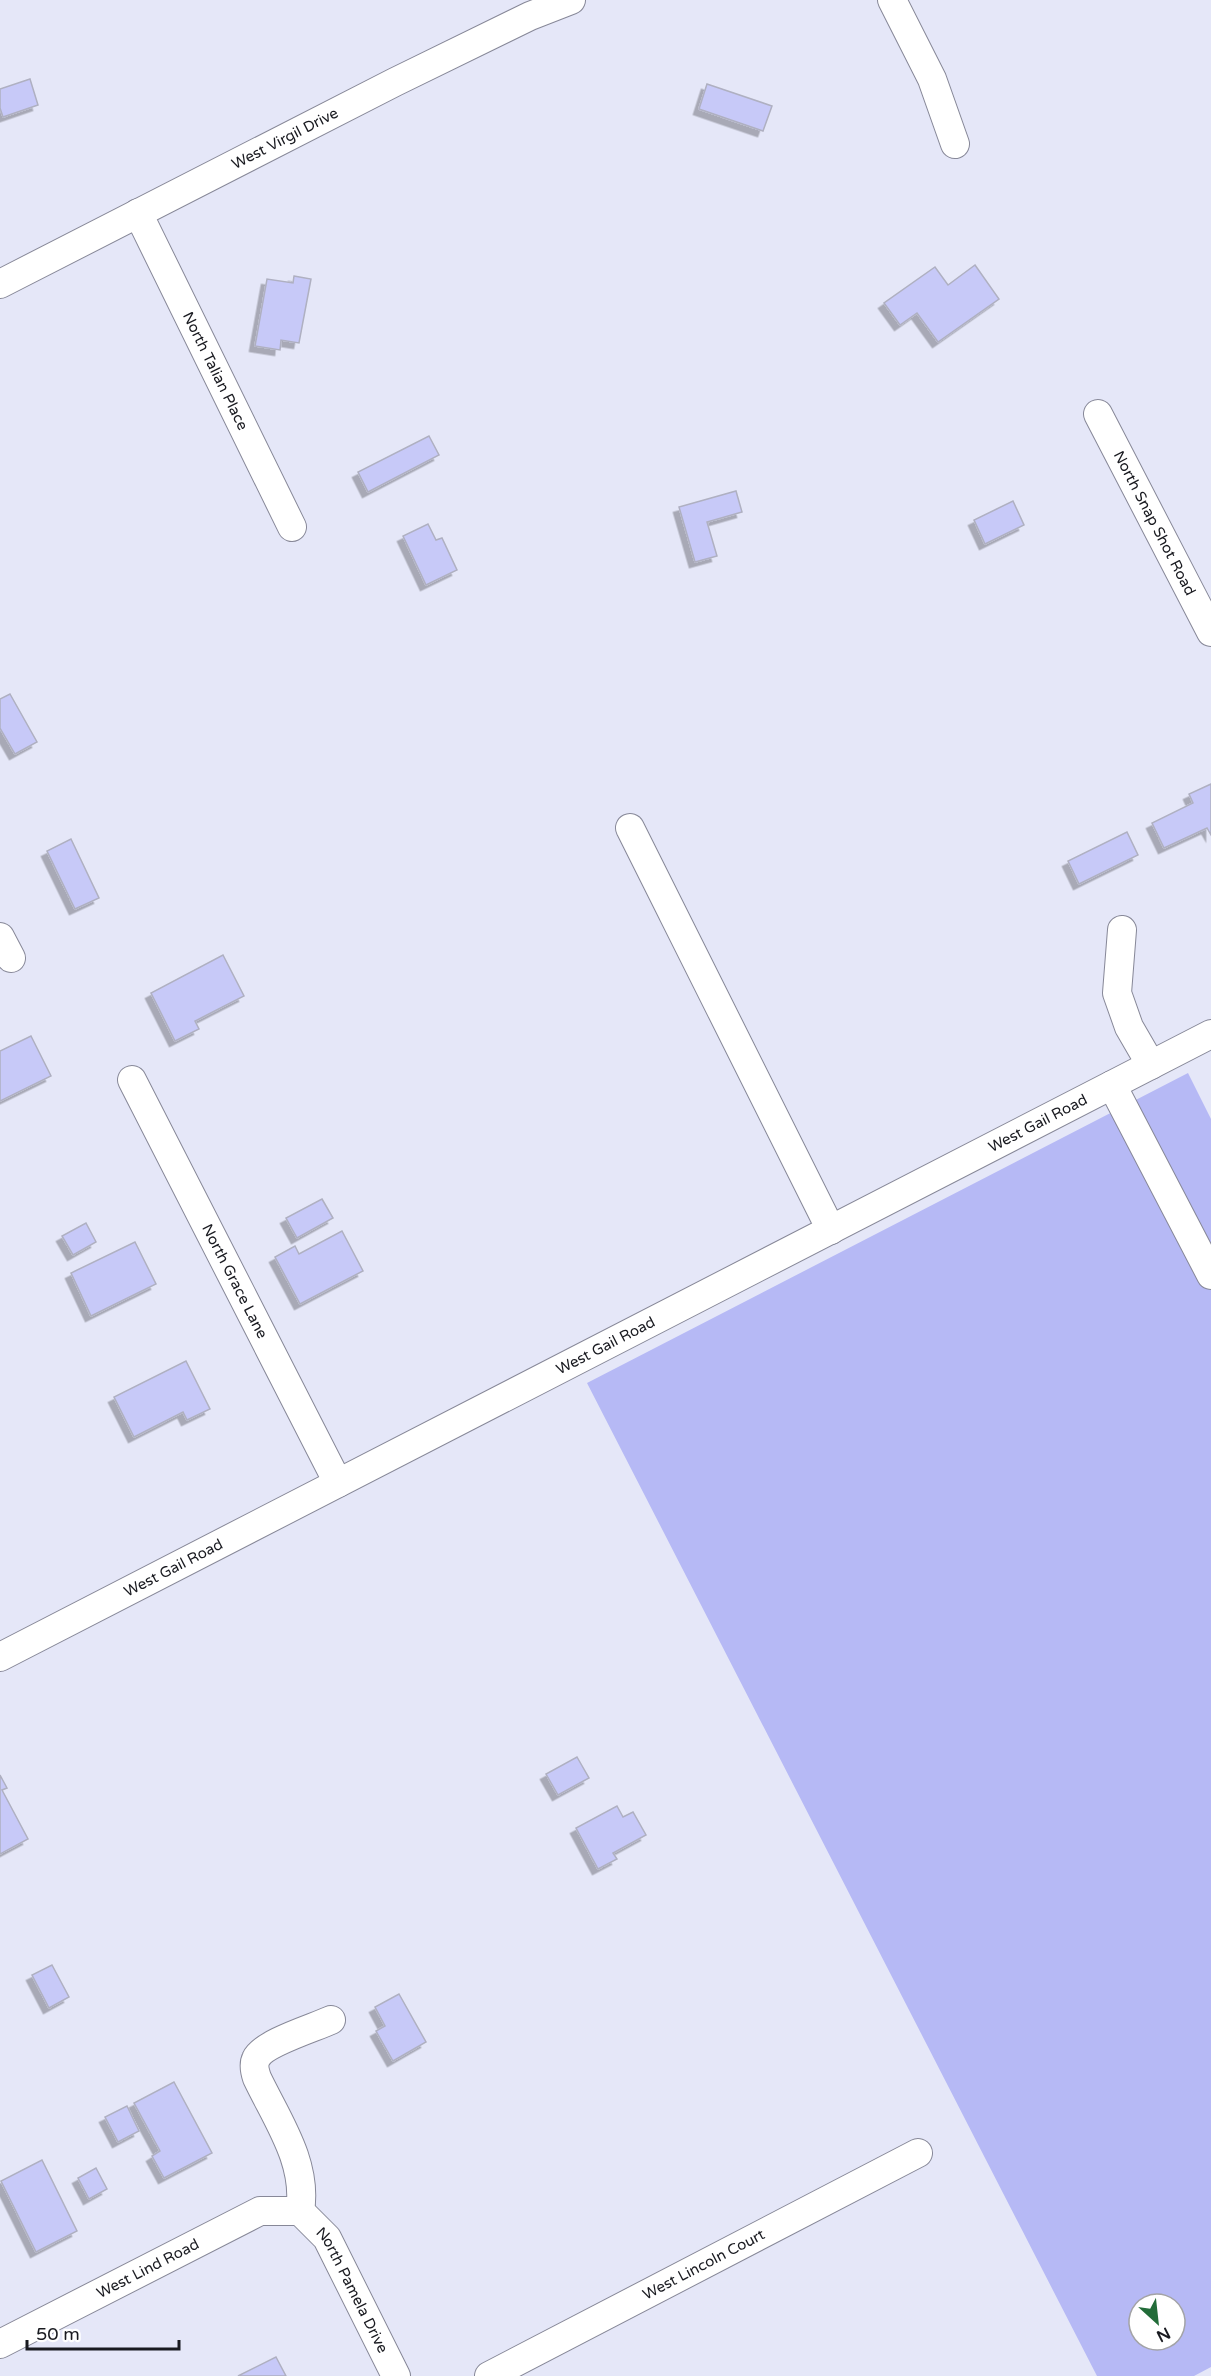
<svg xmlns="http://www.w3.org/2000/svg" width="1211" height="2376" font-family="'Varela Round',sans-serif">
  <defs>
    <filter id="shadow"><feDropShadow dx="-5.5" dy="5.5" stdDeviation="0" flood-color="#0004"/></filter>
  </defs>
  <rect width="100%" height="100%" fill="#e5e7f8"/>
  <path fill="#b6b9f5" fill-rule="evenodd" d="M1188,1073l23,46v1248l-17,9h-97l-510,-993zM1139,2304h36v36h-36z"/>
  <g fill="#c7c9f8" stroke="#afb0c1" stroke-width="1.5" filter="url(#shadow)">
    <polygon points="30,79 38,105 3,117 0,108 0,89"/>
    <polygon points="707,84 772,106 763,131 699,109"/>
    <polygon points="975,265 999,299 938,342 917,313 900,325 884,303 935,267 948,285"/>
    <polygon points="294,276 311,279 299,343 281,340 280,350 255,346 267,279 293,283"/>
    <polygon points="429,436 439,455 368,492 358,472"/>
    <polygon points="736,491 742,512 707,522 717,556 695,562 679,507"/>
    <polygon points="1013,501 1024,525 985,544 974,520"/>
    <polygon points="428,524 436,540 442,538 457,570 426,585 403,536"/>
    <polygon points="10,694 37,742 15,754 0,728 0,699"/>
    <polygon points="1211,784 1211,835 1207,828 1164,848 1152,823 1193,803 1189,794"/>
    <polygon points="1127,832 1138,855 1079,884 1068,861"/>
    <polygon points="71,839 99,898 75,909 47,851"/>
    <polygon points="223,955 244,996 195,1021 199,1029 175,1041 151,993"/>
    <polygon points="31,1036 51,1076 0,1101 0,1051"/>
    <polygon points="322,1199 333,1218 297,1238 286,1218"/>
    <polygon points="86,1223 96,1242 73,1255 62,1236"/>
    <polygon points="342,1231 363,1271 300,1304 275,1257 295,1246 299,1254"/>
    <polygon points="135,1242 156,1284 91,1316 71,1273"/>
    <polygon points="186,1361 210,1409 187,1420 183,1412 134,1437 114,1397"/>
    <polygon points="577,1757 589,1778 558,1795 546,1774"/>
    <polygon points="0,1775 7,1788 2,1790 28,1839 0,1854"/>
    <polygon points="617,1806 623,1817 633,1812 646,1835 613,1853 617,1859 598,1869 576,1828"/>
    <polygon points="52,1965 69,1997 49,2008 32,1975"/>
    <polygon points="399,1994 426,2042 393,2061 376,2031 385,2026 375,2007"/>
    <polygon points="174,2082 212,2153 164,2178 152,2156 160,2151 134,2103"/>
    <polygon points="127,2106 139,2131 118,2142 105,2117"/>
    <polygon points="42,2160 77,2231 36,2252 1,2181"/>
    <polygon points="96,2168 107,2189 89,2199 78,2178"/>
    <polygon points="276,2357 286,2376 238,2376"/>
  </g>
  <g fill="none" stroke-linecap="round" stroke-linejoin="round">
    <defs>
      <g id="minor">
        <polyline points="892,0 932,79 955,144"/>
        <path id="s1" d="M138,213l154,314"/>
        <path id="s2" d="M0,284l395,-202 135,-66 41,-16"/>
        <path id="s3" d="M1098,414l113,218"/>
        <polyline points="630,828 831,1230"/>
        <polyline points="1122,930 1117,993 1129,1027 1151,1065"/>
        <polyline points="0,937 11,958"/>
        <path id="s4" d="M132,1080l206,403"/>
        <polyline points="1112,1085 1211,1275"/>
        <path id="s5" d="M0,1657l1211,-623"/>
        <path d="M300,2211c8,-48 -23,-91 -43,-133 -2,-6 -4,-13 -1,-19 7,-16 58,-31 75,-39"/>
        <path id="s6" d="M300,2211l27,27 69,138"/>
        <path id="s7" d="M0,2344l260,-133h40"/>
        <path id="s8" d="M489,2376l429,-223"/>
      </g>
    </defs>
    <use href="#minor" stroke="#878898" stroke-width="30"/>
    <use href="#minor" stroke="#fff" stroke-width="28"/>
  </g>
  <g text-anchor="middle" stroke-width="6" stroke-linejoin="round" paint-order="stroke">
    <g font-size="15" fill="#191a20" stroke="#fff">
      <text dy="5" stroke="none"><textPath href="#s2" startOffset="320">West Virgil Drive</textPath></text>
      <text dy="5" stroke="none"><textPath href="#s1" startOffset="176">North Talian Place</textPath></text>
      <text dy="5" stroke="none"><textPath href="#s3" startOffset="123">North Snap Shot Road</textPath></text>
      <text dy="5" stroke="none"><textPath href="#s5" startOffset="1167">West Gail Road</textPath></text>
      <text dy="5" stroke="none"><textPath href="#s4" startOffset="226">North Grace Lane</textPath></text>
      <text dy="5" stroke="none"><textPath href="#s5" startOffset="681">West Gail Road</textPath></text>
      <text dy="5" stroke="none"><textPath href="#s5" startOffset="195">West Gail Road</textPath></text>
      <text dy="5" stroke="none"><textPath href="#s8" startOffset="242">West Lincoln Court</textPath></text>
      <text dy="5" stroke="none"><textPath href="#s7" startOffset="166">West Lind Road</textPath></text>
      <text dy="5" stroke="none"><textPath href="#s6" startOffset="96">North Pamela Drive</textPath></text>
    </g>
  </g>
  <g transform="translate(1157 2322) rotate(153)"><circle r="28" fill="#ffffff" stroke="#a3a3a6" stroke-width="1.5"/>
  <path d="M0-4.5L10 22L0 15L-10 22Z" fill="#226c39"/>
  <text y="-9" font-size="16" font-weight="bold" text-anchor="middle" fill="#191a20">N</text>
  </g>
  <path d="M27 2340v9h152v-9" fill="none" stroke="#191a20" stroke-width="3"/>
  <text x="36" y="2340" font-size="18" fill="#191a20" stroke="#ffffff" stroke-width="4.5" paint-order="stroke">50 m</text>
</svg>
